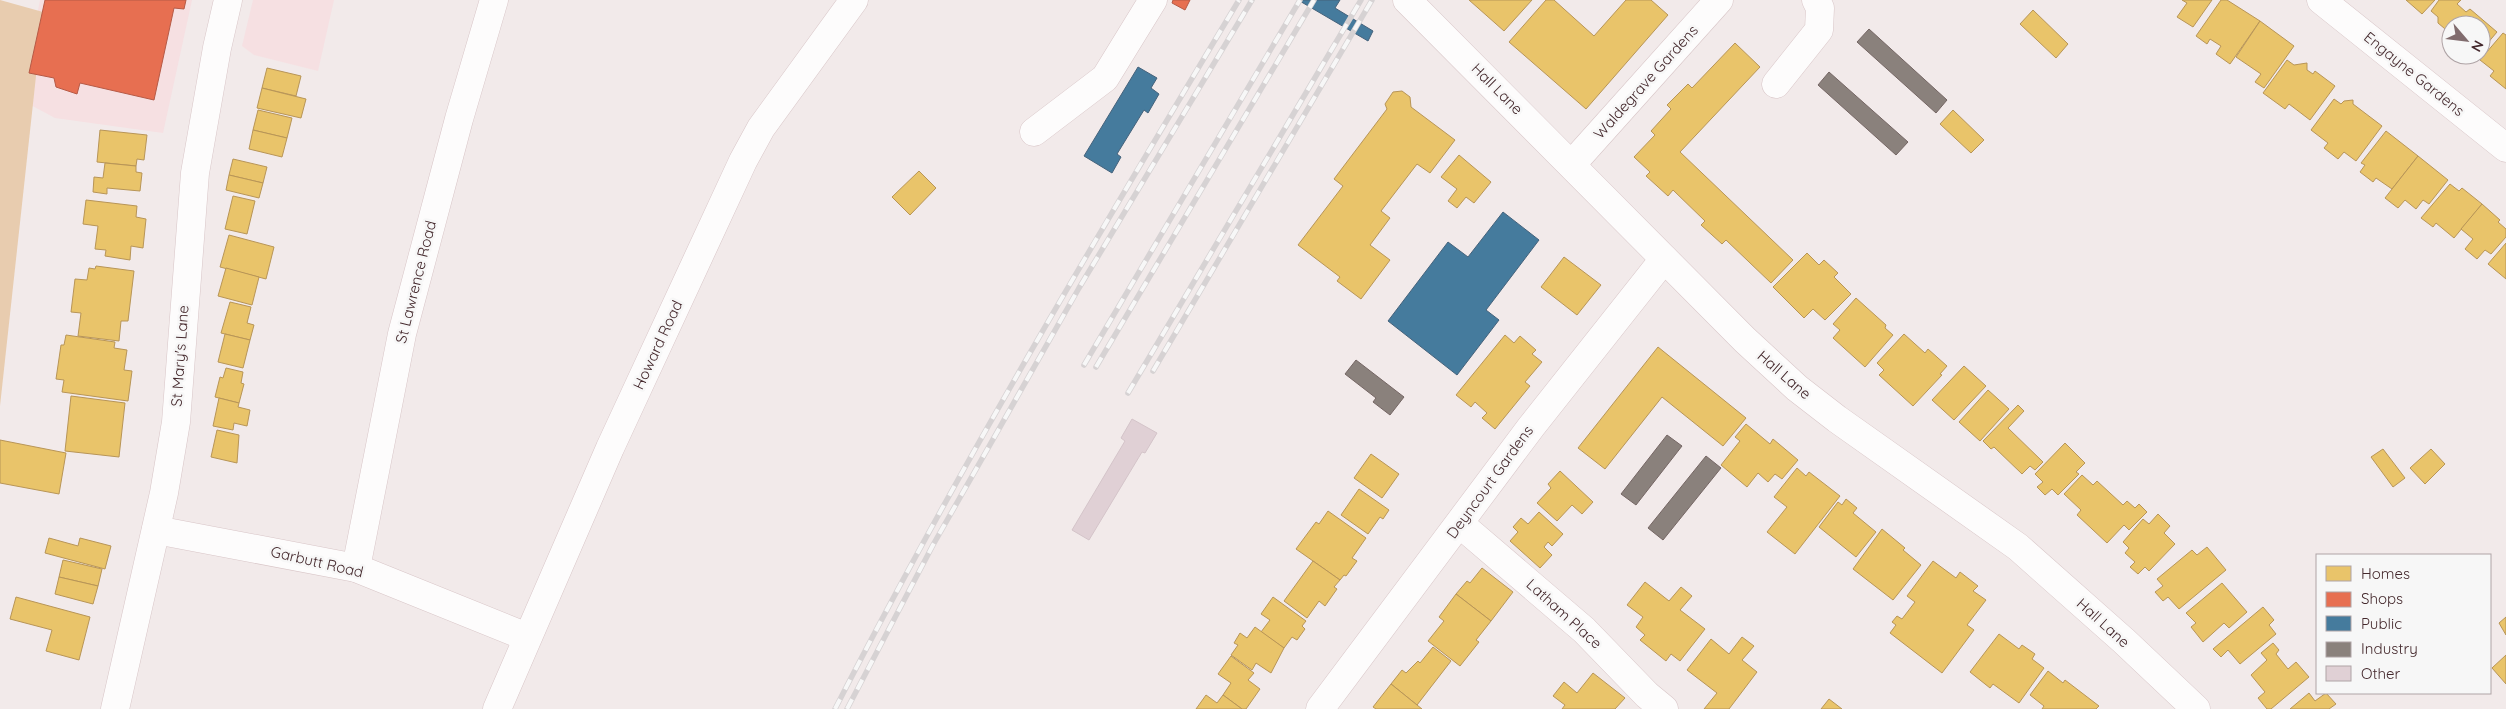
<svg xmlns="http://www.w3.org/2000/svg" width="2506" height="709" font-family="Quicksand,sans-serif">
  <rect width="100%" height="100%" fill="#f2eaea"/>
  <g fill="#f6e0e2">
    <polygon points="40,0 192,0 163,133 55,118 27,103 27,68"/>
    <polygon points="253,0 334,0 318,71 254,55 242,46"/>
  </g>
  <polygon fill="#e8ccaf" points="0,0 43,12 0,406"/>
  <g fill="#e9c46a" stroke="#b89557">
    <polygon points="1469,0 1532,0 1504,31"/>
    <polygon points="1546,0 1554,0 1594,36 1626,0 1651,0 1668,15 1586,109 1509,42"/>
    <polygon points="2182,0 2212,0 2193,27 2177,17 2187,3"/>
    <polygon points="2221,0 2227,0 2260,21 2230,64 2216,54 2221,46 2210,39 2207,44 2196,36"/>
    <polygon points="2406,0 2435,0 2422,14"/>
    <polygon points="2439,0 2461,0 2457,4 2466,12 2470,9 2497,32 2481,51 2481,25 2451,25 2451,34 2438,23 2438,17 2431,11"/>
    <polygon points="2033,10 2068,44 2056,58 2020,24"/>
    <polygon points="2260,21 2294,46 2264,88 2255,82 2261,74 2236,57"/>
    <polygon points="2503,33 2506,35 2506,89 2490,76 2494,71 2480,60"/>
    <polygon points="1735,43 1760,67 1680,152 1793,260 1771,283 1726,240 1722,244 1701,225 1705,221 1673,190 1668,196 1646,176 1650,172 1634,157 1655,135 1651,131 1671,109 1667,105 1688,84 1692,88"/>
    <polygon points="2287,60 2294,65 2307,63 2307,70 2313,74 2315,71 2335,86 2310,120 2289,104 2285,109 2263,93"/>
    <polygon points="267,68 301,76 296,96 262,88"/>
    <polygon points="262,88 306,99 301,118 257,108"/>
    <polygon points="1402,91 1410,97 1411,107 1455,140 1430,173 1417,164 1381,211 1390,218 1370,245 1390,260 1361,299 1337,281 1340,277 1298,245 1343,186 1334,179 1387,109 1385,104 1393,92"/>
    <polygon points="2334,99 2341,104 2344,101 2353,100 2353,104 2382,126 2356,161 2344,152 2338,159 2324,148 2328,143 2311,130"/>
    <polygon points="258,110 292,118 287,138 253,130"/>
    <polygon points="1953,110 1984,140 1971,153 1940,124"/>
    <polygon points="100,130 147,135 144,160 137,159 136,166 97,162"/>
    <polygon points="253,130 287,138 282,157 249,149"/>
    <polygon points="2386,131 2418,156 2392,189 2376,178 2373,182 2360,172 2365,165 2361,163"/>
    <polygon points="1459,155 1491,182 1474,203 1466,197 1457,208 1448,201 1457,189 1441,177"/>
    <polygon points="2418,156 2448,180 2429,204 2423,200 2416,209 2405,200 2398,208 2385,198"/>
    <polygon points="233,159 267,167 263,183 229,175"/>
    <polygon points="105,163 136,166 136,172 142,173 140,191 107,188 107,194 93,192 94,177 103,178"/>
    <polygon points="919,171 936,188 910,215 892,197"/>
    <polygon points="229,175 263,183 259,198 226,190"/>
    <polygon points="2450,184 2459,191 2462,188 2482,204 2454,238 2436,223 2433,227 2421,218"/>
    <polygon points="233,196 255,201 247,234 225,229"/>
    <polygon points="86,200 137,206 136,217 146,219 143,248 131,246 130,260 105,256 106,250 95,249 98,226 83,224"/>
    <polygon points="2482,204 2500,220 2498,222 2506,229 2506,237 2491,254 2485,250 2477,259 2465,249 2473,239 2461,229"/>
    <polygon points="229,235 274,247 266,279 220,267"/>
    <polygon points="2506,243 2506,279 2488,264"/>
    <polygon points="1807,253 1819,265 1824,260 1838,273 1834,277 1851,294 1825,320 1813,309 1804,318 1773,287"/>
    <polygon points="1564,257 1601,285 1577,315 1541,287"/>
    <polygon points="96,266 134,271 128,321 121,321 119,341 78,336 81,313 71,312 75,279 87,280 89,268 95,269"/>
    <polygon points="226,268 259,277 252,305 218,296"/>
    <polygon points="1856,298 1886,325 1885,328 1893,335 1865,367 1833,338 1840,330 1833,324"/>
    <polygon points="230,302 251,307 247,323 254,325 250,340 221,333"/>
    <polygon points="225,334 250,340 243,368 218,362"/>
    <polygon points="1904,334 1925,353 1928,349 1947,366 1940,374 1942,375 1913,406 1879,375 1884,370 1877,363"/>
    <polygon points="66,335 115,342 114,348 127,350 124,370 132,371 128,401 62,392 64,380 56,379 61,345 64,345"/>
    <polygon points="1505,335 1514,343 1520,336 1536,350 1532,354 1542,362 1525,382 1530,386 1495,429 1482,418 1487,413 1475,402 1471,407 1456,395"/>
    <polygon points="1658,347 1746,418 1723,446 1662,397 1605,469 1578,448"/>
    <polygon points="1964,366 1986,386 1954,420 1932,400"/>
    <polygon points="226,368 243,372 241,383 244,384 239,403 215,397 220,377 223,378"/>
    <polygon points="1988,390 2009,409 1980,441 1959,422"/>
    <polygon points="71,396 125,403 119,457 65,451"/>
    <polygon points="219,398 239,403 238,407 250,410 247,426 234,423 233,430 213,426"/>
    <polygon points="2018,405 2024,411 2008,428 2043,462 2035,470 2030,466 2022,474 1994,447 1991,449 1983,441"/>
    <polygon points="1746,424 1770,444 1773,439 1798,460 1782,479 1775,474 1768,482 1758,473 1747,487 1721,465 1740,441 1735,437"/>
    <polygon points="217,430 239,435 237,463 211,457"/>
    <polygon points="0,440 66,453 59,494 0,483"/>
    <polygon points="2065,443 2085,463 2076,472 2079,474 2058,495 2052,489 2045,495 2037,487 2043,482 2035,474"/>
    <polygon points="2383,449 2405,478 2393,487 2371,457"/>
    <polygon points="2431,449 2445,464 2425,484 2410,468"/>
    <polygon points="1371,454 1399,474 1382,498 1354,478"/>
    <polygon points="1797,468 1806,476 1809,472 1840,496 1795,554 1767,532 1787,507 1774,497"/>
    <polygon points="1560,471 1593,502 1582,514 1572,505 1557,521 1537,503 1551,488 1548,484"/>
    <polygon points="2082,475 2093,485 2097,481 2123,505 2127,501 2135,508 2139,504 2147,512 2129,530 2124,525 2107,543 2077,515 2081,510 2064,494"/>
    <polygon points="1359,489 1389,510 1383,519 1380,517 1368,534 1341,515"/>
    <polygon points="1846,499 1857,508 1853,513 1876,532 1856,557 1819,527 1838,502 1842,505"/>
    <polygon points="1328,511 1366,538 1352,558 1357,561 1346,576 1344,575 1340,580 1296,549 1316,522 1319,524"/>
    <polygon points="1539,512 1563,534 1552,546 1548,542 1544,547 1552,555 1540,568 1510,541 1518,532 1513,527 1521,518 1528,524"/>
    <polygon points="2158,514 2170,526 2164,533 2175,544 2149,571 2145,567 2138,574 2130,567 2135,562 2125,553 2129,548 2123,542 2143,519 2149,524"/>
    <polygon points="1882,529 1905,548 1903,550 1921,565 1893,600 1853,569"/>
    <polygon points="49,538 78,546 80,538 111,546 105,569 45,553"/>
    <polygon points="2207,547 2226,570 2179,609 2168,597 2163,601 2155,592 2163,586 2157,579 2192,550 2197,555"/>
    <polygon points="63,560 102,569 98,586 59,577"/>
    <polygon points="1313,561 1340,580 1334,587 1337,589 1325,606 1319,601 1307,618 1284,601"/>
    <polygon points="1933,561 1956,578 1960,572 1978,586 1973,591 1986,600 1967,625 1974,630 1942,673 1890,633 1896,625 1892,622 1897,616 1902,619 1915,602 1907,596"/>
    <polygon points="1482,568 1513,592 1491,621 1456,594 1467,581 1470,583"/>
    <polygon points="59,577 98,586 93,604 55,594"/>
    <polygon points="1645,582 1669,601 1681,587 1692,596 1680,610 1705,629 1680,661 1671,654 1666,661 1640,640 1645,635 1636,627 1643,617 1627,605"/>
    <polygon points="2222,583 2247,612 2229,628 2224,623 2203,642 2191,627 2196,623 2186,613"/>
    <polygon points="1456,594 1491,621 1476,640 1479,642 1460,666 1428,641 1444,621 1439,617"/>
    <polygon points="16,597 90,617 79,660 46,651 52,630 10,619"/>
    <polygon points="1273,597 1306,621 1302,626 1305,629 1297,640 1292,637 1284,648 1261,632 1270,620 1261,614"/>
    <polygon points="2263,607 2274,620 2269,625 2276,634 2240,664 2228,650 2221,657 2213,649"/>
    <polygon points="2506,617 2506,635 2499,623"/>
    <polygon points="1255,627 1284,648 1271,673 1256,663 1252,670 1231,655 1238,645 1234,643 1240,633 1247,638"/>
    <polygon points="1999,634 2019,649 2022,645 2035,654 2032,659 2044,668 2019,703 1993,684 1990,688 1970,672"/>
    <polygon points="1742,637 1754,646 1742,660 1757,672 1729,709 1704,709 1717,693 1687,670 1711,639 1729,654"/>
    <polygon points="2273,643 2279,650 2276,654 2288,669 2296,662 2309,677 2271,709 2267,709 2258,698 2265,692 2251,675 2267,660 2261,653"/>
    <polygon points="1433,647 1451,661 1417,705 1391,684 1402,670 1406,673 1418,661 1420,663"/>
    <polygon points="2506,655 2506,684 2492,668"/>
    <polygon points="1231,656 1254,673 1248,680 1260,689 1246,709 1242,709 1223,695 1231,683 1218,674"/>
    <polygon points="2048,671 2063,683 2065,680 2099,706 2096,709 2042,709 2044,706 2030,695"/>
    <polygon points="1593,673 1625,698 1615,709 1562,709 1565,705 1553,696 1564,682 1577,693"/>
    <polygon points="1391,684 1417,705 1422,709 1376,709 1373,707"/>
    <polygon points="2309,693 2315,701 2326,693 2336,704 2329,709 2290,709"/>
    <polygon points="1206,695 1217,703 1223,695 1242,709 1196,709"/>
    <polygon points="1829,699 1842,709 1821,709"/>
  </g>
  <g fill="#e76f51" stroke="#b65a46">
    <polygon points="45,0 186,0 184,9 174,8 154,100 80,83 77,94 56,87 54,78 29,73"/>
    <polygon points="1173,0 1190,0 1185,10 1172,3"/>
  </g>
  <g fill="#457b9d" stroke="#45627b">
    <polygon points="1298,0 1340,0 1335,8 1373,31 1368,41"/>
    <polygon points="1138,67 1157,78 1151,88 1159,94 1148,113 1144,110 1117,154 1121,157 1112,173 1084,156"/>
    <polygon points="1503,212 1539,240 1486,310 1499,320 1457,375 1388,321 1448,242 1468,257"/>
  </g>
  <g fill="#8a817c" stroke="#756664">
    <polygon points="1869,29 1947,100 1936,113 1857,42"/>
    <polygon points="1829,72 1908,142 1896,155 1818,85"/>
    <polygon points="1356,360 1404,397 1390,415 1373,402 1376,398 1345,374"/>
    <polygon points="1667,435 1682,446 1636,505 1621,494"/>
    <polygon points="1706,456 1721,468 1663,540 1648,528"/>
  </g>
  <polygon fill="#e0d0d5" stroke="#d4c4c9" points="1132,419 1157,433 1145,453 1142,452 1089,540 1072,530 1125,441 1121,438"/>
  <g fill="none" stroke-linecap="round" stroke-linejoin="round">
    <defs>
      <g id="minor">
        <polyline points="1407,0 1745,340 1797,388 1837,419 2018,547 2124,641 2196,709"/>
        <polyline points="2321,0 2506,148"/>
        <polyline points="1776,84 1819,30 1820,8 1816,0"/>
        <polyline points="1034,132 1105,78 1153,0"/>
        <polyline points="1572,164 1719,0"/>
        <polyline points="1460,524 1584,630 1647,695 1664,709"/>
        <polyline points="156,530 356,568 527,637"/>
        <polyline points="356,568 402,334 459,119 494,0"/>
        <polyline points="497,709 610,448 743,161 761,128 854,0"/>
        <polyline points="1320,709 1531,427 1664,259"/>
      </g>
      <polyline id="major" points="115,709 164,493 176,422 195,173 217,48 228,0"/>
    </defs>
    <use href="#minor" stroke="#d8c5c7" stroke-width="29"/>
    <use href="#major" stroke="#d8c5c7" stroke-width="29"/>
    <use href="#minor" stroke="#fdfcfc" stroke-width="28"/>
    <use href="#major" stroke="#fdfcfc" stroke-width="28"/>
    <defs>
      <g id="rail">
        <polyline points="1084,365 1300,0"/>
        <polyline points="1096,367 1314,0"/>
        <polyline points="1153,371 1372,0"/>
        <polyline points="1128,393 1361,0"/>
        <path d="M835,709c124,-242 264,-476 404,-709"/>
        <polyline points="847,709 933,545 1079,288 1252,0"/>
      </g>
    </defs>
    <use href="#rail" stroke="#d6d2d3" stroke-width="5.5"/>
    <use href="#rail" stroke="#f7f7f7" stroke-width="4" stroke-dasharray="11" stroke-linecap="butt"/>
  </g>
  <g text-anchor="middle" stroke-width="5" stroke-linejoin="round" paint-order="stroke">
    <g font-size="15" fill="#44282c" stroke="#f7f7f7">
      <text transform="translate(2414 74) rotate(39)" y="5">Engayne Gardens</text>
      <text transform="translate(1646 82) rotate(-48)" y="5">Waldegrave Gardens</text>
      <text transform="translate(1497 89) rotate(45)" y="5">Hall Lane</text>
      <text transform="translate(416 282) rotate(-76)" y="5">St Lawrence Road</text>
      <text transform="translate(658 345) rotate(-65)" y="5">Howard Road</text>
      <text transform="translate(180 356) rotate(-86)" y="5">St Mary's Lane</text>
      <text transform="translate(1784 375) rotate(41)" y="5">Hall Lane</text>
      <text transform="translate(1490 482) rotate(-54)" y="5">Deyncourt Gardens</text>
      <text transform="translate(317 562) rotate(13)" y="5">Garbutt Road</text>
      <text transform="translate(1564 614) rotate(42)" y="5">Latham Place</text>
      <text transform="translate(2103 623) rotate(42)" y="5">Hall Lane</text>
    </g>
  </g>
  <rect x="2316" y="554" width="175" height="140" fill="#f7f7f7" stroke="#afa4a6"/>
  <rect x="2326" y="566" width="25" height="15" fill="#e9c46a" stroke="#afa4a6"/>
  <text x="2361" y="579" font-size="15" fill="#44282c">Homes</text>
  <rect x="2326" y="592" width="25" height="15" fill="#e76f51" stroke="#afa4a6"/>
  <text x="2361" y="604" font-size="15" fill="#44282c">Shops</text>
  <rect x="2326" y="616" width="25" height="15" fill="#457b9d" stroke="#afa4a6"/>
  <text x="2361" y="629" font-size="15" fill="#44282c">Public</text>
  <rect x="2326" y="642" width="25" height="15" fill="#8a817c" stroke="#afa4a6"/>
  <text x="2361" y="654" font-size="15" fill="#44282c">Industry</text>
  <rect x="2326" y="666" width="25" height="15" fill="#e0d0d5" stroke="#afa4a6"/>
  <text x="2361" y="679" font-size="15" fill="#44282c">Other</text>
  <g transform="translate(2466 40) rotate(118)"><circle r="24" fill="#f7f7f7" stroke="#afa4a6"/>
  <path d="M0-4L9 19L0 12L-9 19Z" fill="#816c6e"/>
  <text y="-8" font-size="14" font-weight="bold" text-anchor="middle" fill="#44282c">N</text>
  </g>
</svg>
